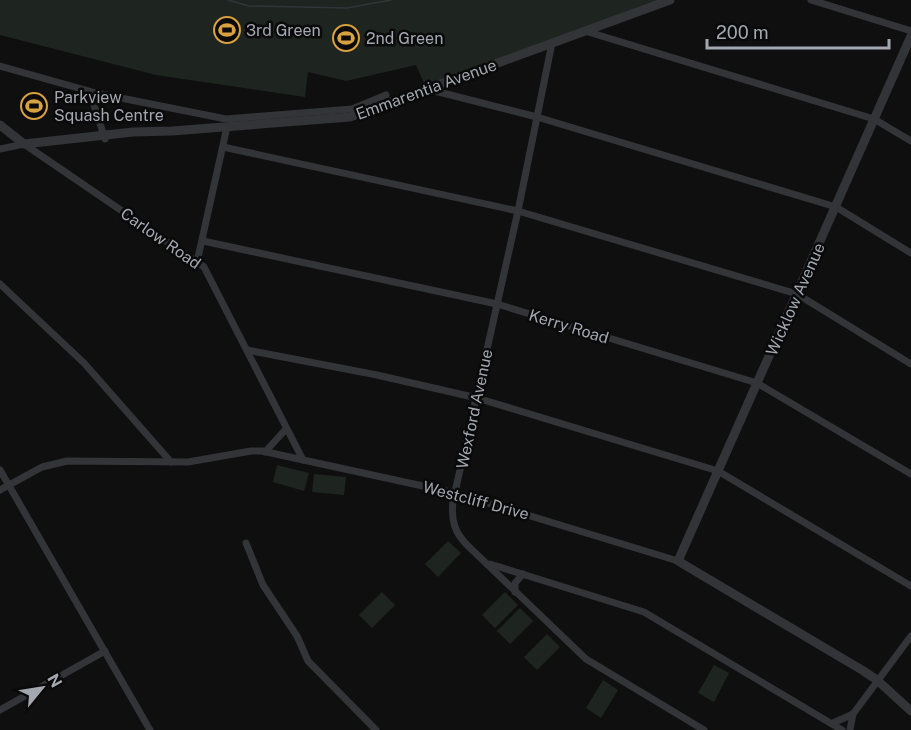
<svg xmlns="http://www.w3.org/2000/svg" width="911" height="730" font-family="'Public Sans',sans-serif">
  <rect width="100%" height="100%" fill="#0f0f10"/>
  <g fill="#1e241f">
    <polygon points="0,0 672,0 425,86 416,65 346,81 308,72 305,97 156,75 0,35"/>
    <polygon points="277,465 309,473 304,491 273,482"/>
    <polygon points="314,474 346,477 344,495 312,492"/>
    <polygon points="448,541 461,553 438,577 425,564"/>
    <polygon points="382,592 395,605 372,628 359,615"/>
    <polygon points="505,592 518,605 495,628 482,615"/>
    <polygon points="520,608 533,621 510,644 497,631"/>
    <polygon points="547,634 560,647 537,670 524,657"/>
    <polygon points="714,665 729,673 714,702 698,693"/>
    <polygon points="603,680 618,690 601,718 586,708"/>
  </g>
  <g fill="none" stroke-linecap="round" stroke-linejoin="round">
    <polyline stroke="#2f363b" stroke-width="1.5" points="228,0 249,6 347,8 391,0"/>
    <g stroke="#333437" stroke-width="7">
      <polyline points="811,0 911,31"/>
      <polyline points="585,31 874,119 911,141"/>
      <path d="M552,43l-34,168 -65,290c-2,18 1,31 14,44l119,114 118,71"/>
      <polyline points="0,66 96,93 226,119 352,109 386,95"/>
      <polyline points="427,89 537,117 836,207 911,253"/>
      <polyline points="96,93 94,105 105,139"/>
      <polyline points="223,147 518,211 797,294 911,364"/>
      <polyline points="0,149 24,144 204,267 303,460"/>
      <polyline points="203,241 497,304 757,383 911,474"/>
      <polyline points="197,262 227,127"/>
      <polyline points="0,284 84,363 171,462"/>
      <polyline points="247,350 377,375 477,398 718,471 911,586"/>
      <polyline points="265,452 286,429"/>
      <polyline points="0,470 150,730"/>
      <polyline points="0,490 42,467 67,461 188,462 251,451 262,451 455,493 678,561"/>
      <polyline points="246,543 263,585 297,636 308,661 376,730"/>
      <polyline points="490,564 644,612 842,730"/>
      <polyline points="515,592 515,583 523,574"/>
      <polyline points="0,710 105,651"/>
      <polyline points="833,723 853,714"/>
      <polyline points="850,730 853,714 911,636"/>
    </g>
    <g stroke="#333437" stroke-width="9">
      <polyline points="911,36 678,561 862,670 877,680 911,711"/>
      <polyline points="0,125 24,144 133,132 172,131 350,117 670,0"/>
    </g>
  </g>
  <defs>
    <symbol id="stadium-ring" viewBox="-11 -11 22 22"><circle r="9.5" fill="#0a0a0b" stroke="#d9a13f" stroke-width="1.5"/><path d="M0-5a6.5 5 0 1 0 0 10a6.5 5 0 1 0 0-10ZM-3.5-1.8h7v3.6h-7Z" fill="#d9a13f"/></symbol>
  </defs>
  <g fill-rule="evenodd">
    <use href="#stadium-ring" x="212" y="15" width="30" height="30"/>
    <use href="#stadium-ring" x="331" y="23" width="30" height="30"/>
    <use href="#stadium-ring" x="19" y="91" width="30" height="30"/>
  </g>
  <g text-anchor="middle" stroke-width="5" stroke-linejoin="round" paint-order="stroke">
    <g font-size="16" fill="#a2a7b0" stroke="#0a0a0b" text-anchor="start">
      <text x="246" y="36">3rd Green</text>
      <text x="366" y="44">2nd Green</text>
      <text x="54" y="103">Parkview<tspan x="54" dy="18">Squash Centre</tspan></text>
    </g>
    <g font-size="16" fill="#a2a7b0" stroke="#0a0a0b">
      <text transform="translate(426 89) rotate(-20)" y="6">Emmarentia Avenue</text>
      <text transform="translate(161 238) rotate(35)" y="6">Carlow Road</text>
      <text transform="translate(795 299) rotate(-66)" y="6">Wicklow Avenue</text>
      <text transform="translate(569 326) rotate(17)" y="6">Kerry Road</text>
      <text transform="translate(474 409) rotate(-78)" y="6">Wexford Avenue</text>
      <text transform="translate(476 500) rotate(15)" y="6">Westcliff Drive</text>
    </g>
  </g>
  <g transform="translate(42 688) rotate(60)" stroke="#0a0a0b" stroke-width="4.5" paint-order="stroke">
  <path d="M0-4.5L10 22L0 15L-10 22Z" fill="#a2a7b0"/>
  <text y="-9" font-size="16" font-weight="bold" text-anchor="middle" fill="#a2a7b0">N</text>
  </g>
  <path d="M707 39v9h182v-9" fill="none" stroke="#a2a7b0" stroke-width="3"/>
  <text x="716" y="39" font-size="18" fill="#a2a7b0" stroke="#0a0a0b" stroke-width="4.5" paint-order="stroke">200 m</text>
</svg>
